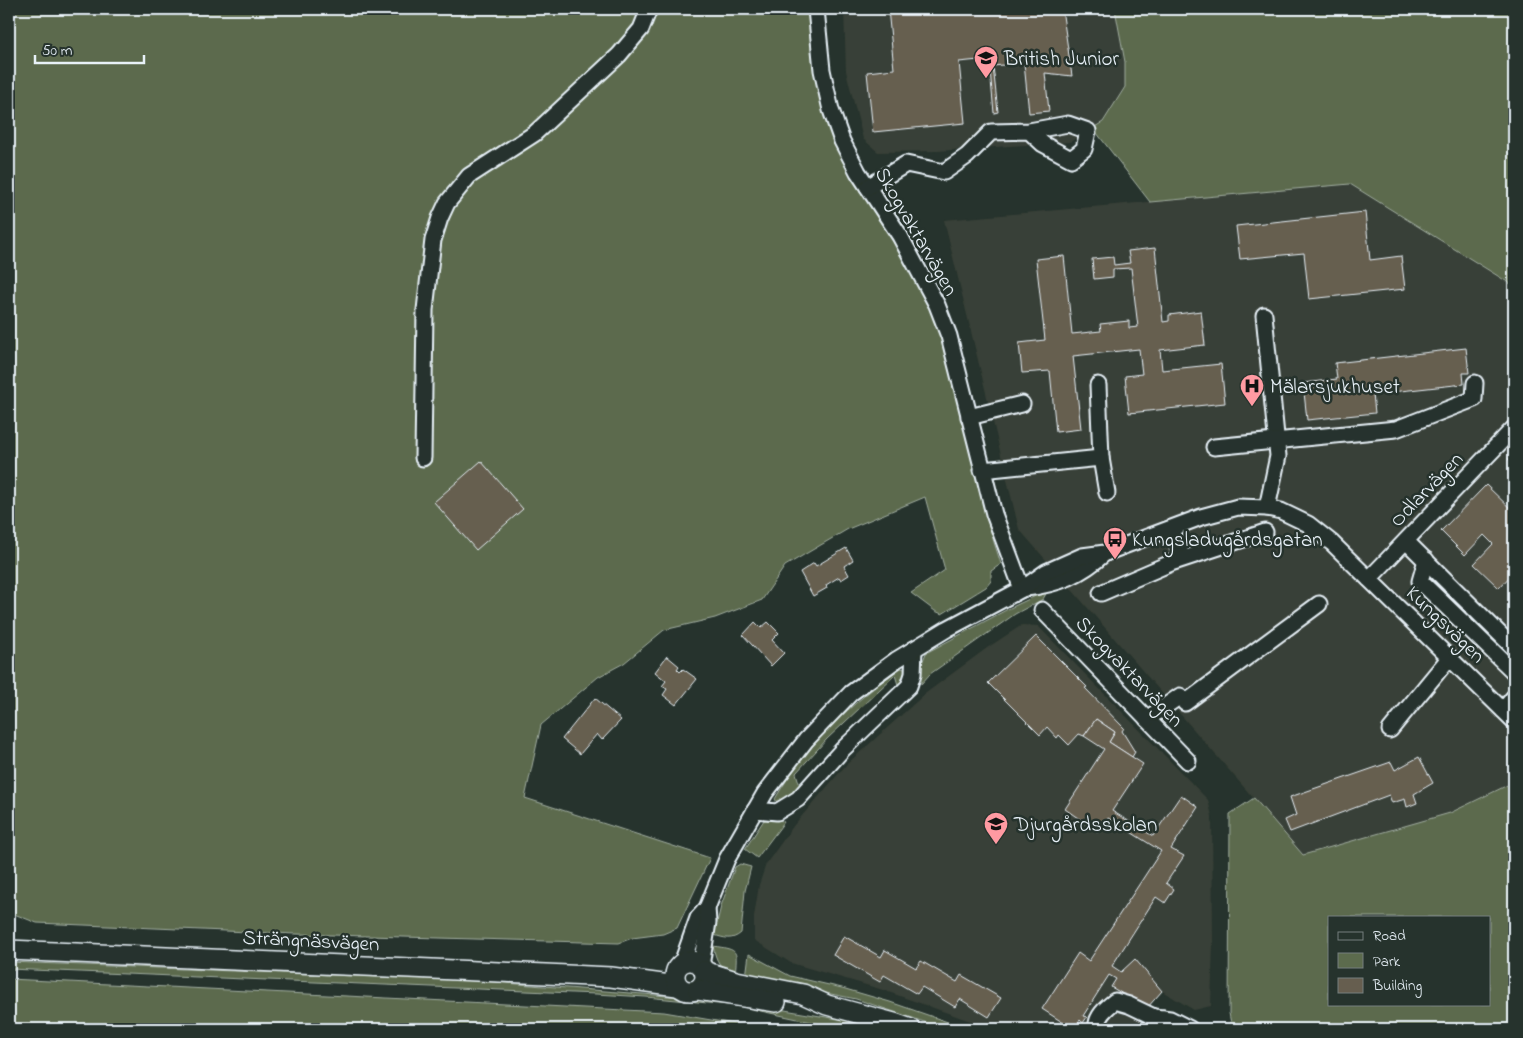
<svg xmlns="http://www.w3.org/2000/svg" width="1523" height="1038" font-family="'Indie Flower',sans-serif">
  <rect width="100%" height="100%" fill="#26332d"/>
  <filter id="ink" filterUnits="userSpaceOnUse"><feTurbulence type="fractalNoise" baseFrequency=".02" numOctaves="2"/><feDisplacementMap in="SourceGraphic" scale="10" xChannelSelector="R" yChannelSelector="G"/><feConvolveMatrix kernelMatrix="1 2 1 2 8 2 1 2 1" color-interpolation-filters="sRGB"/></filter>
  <g filter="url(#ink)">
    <g fill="#394037">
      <polygon points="844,9 1115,9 1125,62 1125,87 1103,122 1070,142 937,151 878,152 863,139 846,71"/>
      <polygon points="1350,184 1514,286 1514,782 1450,813 1303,855 1019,529 944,220"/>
      <polygon points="1022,625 1038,626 1208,800 1212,816 1213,943 1211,1006 1194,1010 1162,991 1147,1008 1139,1029 993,1029 880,989 791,963 754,940 754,917 759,885 766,864 794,825 847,764 926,693 987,648"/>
    </g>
    <g fill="#5c6b4d" stroke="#a2aea2" fill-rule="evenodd">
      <path d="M9,9h801c8,47 12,107 33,150 27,56 70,102 92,160 8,21 13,44 18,66 16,60 28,120 48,179l-10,7v10l-5,6 -44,27 -7,-3 -24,-18 34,-23 -20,-73 -77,32 -63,37 -23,34 -47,18 -51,12 -40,33 -26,14 -57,48 -16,73 185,60 -33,70 -14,6 -31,4 -13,5 -323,-9 -259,-11 -28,-11z"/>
      <polygon points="1115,9 1514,9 1514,286 1350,184 1150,202 1093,128 1103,122 1125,87 1125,62"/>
      <polygon points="1046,591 1047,592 1043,599 1015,614 930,674 921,684 922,663 926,653 1008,609"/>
      <path d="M901,668l4,1v8l-6,11 -4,-13 -68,64 -31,34 4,13 -11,15 -11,3 -3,-5c31,-54 76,-96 126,-131z"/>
      <path d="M1514,782v247h-282l-3,-16 1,-199 24,-16 49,57 147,-42zM1329,917h160v87h-160z"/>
      <polygon points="776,818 784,822 757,858 745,849 764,820"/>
      <path d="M740,864l11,3 -6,24 -4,42c-9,8 -17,5 -27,2l7,-29 14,-39z"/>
      <path d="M713,946c27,4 24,4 22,30 -15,-7 -19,-15 -22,-30z"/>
      <polygon points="749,954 790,976 842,988 890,1002 968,1029 945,1029 856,999 746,977"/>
      <polygon points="9,962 481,981 729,1001 728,1005 646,997 596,994 9,969"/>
      <polygon points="9,979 664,1012 764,1029 9,1029"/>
      <polygon points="743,1003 844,1020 873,1029 844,1029 742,1007"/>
    </g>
    <g fill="#665e4f" stroke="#e8f1f8">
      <polygon points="888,9 1062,9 1072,76 1045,73 1049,111 1029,113 1024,63 993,66 998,112 994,113 989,59 959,62 965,123 873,132 867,72 894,69"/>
      <polygon points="1365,212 1370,260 1401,256 1405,289 1309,299 1304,253 1240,259 1236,226"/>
      <polygon points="1155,248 1163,322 1169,321 1169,315 1201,311 1205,345 1160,350 1162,370 1221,364 1225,403 1129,413 1125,376 1142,374 1139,349 1073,356 1081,429 1056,432 1050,371 1022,373 1019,343 1045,340 1036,259 1064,256 1072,334 1101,331 1100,324 1129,321 1129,328 1138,327 1131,268 1113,269 1113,277 1094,279 1092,259 1113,257 1114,265 1130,263 1128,251"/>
      <polygon points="1466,348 1469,373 1463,373 1464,384 1373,394 1375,413 1307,420 1303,383 1337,379 1335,363"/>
      <polygon points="1514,452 1514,465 1508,459"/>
      <polygon points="481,461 523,509 476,550 434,502"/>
      <polygon points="1486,485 1514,512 1514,572 1499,588 1474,564 1493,544 1484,535 1465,555 1441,531"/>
      <polygon points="846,548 853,560 844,566 849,575 841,580 839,577 826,585 827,588 813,596 800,572 814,563 816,566"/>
      <polygon points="755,622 761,628 768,622 779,633 772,640 784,653 771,666 743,635"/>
      <polygon points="1036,636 1087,687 1085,688 1124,728 1122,731 1135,752 1132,757 1109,742 1115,732 1096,719 1084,736 1079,734 1069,745 1059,735 1057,738 1047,727 1040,735 988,683"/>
      <polygon points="667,656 679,666 677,669 680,672 683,669 697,679 676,705 663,695 667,689 662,686 666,681 655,672"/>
      <polygon points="595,698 621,720 602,740 597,734 580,754 562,739"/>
      <polygon points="1096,719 1115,732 1109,742 1143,764 1112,811 1153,836 1181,795 1198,807 1171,849 1184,856 1166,883 1174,889 1165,903 1156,897 1112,966 1121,972 1135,959 1162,991 1147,1008 1111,987 1116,979 1109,975 1083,1016 1087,1017 1083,1023 1080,1020 1073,1029 1042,1009 1078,953 1089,961 1161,851 1108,818 1098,832 1065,809 1104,749 1084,736"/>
      <polygon points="1419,757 1433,783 1414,794 1417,803 1407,807 1405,799 1392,803 1389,795 1290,832 1285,820 1296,815 1290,797 1391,762 1395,770"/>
      <polygon points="844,936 881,957 885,950 916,968 921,961 957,982 961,975 1001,998 989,1017 960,999 955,1007 922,987 917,994 884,975 880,982 833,955"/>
    </g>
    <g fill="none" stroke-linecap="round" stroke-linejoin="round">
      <defs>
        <g id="minor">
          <polyline points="816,9 822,70 831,110 842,141 858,172 900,236 937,305 949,336 994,514 1022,589"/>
          <polyline points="868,187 906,164 944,172 967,156 991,132 1029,131 1043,144 1071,159 1084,149 1088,131 1068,124 1029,131"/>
          <polyline points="1264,315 1278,456 1267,508"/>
          <polyline points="969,417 1022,404"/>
          <polyline points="1214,447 1396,429 1474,399 1475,383"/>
          <polyline points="423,458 425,310 433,240 440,218 447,203 469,176 534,134 619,55 641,29 649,9"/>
          <polyline points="1101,458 1107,493"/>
          <polyline points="982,470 1101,458 1098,385"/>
          <polyline points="1170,529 1183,558"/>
          <polyline points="1406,541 1514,648"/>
          <polyline points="1426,560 1420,581 1514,672"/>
          <polyline points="1369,579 1514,428"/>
          <path d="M1026,588c33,-4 55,-13 79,-35"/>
          <polyline points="1101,593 1171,563 1265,532"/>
          <polyline points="1042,610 1188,761"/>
          <polyline points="1185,703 1319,604"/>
          <polyline points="1503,710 1514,697"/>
          <polyline points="1147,719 1180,696"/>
          <polyline points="1390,730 1450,657"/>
          <polyline points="755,810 777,812 798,799 843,749 909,686 913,674 914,649"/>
          <polyline points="682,963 698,918 707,908 727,859 765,793 806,740 851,693 896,660 947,629 1022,589 1046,572 1082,556 1105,553 1201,517 1238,507 1267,508 1281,511 1308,524 1332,543 1514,721"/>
          <polyline points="701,966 708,922 707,908"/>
          <path d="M1097,1029c-2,-12 9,-21 18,-28l14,4 25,12 16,2 20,10"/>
          <polyline points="1149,1029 1163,1018"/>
        </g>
        <g id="major">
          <polyline points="9,950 611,977 677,986"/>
          <circle cx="690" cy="976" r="15"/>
          <polyline points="704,971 736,981 803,994 827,1005 894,1023 911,1029"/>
          <polyline points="698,990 776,1002"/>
        </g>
      </defs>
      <use href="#minor" stroke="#e8f1f8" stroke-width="19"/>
      <use href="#major" stroke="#e8f1f8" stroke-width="22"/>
      <use href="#minor" stroke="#26332d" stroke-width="15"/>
      <use href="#major" stroke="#26332d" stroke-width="19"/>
    </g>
  </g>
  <defs>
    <symbol id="school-pin" viewBox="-11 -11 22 30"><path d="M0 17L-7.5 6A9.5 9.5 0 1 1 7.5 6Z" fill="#ff9aa2" stroke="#26332d"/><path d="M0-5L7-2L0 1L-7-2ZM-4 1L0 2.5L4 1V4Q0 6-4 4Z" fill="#111"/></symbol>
    <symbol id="hospital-pin" viewBox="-11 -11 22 30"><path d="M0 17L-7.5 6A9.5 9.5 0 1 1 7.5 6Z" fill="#ff9aa2" stroke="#26332d"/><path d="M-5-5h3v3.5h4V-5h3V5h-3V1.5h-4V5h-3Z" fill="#111"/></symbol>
    <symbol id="bus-pin" viewBox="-11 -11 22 30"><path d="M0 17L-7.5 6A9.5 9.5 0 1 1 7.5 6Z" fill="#ff9aa2" stroke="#26332d"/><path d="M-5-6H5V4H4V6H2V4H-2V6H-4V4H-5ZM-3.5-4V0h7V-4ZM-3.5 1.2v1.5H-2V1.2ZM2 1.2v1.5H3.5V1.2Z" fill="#111"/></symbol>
  </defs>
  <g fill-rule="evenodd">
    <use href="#school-pin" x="972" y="44" width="28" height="38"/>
    <use href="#hospital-pin" x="1238" y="372" width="28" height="38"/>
    <use href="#bus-pin" x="1101" y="525" width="28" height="38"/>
    <use href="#school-pin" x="982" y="810" width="28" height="38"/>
  </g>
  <g text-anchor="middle" stroke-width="5" stroke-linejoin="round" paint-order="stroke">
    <g font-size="21" fill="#e8f1f8" stroke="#26332d" text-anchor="start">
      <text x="1004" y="65">British Junior</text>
      <text x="1270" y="393">Mälarsjukhuset</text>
      <text x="1132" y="546">Kungsladugårdsgatan</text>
      <text x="1014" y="831">Djurgårdsskolan</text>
    </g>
    <g font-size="21" fill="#e8f1f8" stroke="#26332d">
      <text transform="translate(917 231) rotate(60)" y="7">Skogvaktarvägen</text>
      <text transform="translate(1426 489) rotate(-46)" y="7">Odlarvägen</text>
      <text transform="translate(1446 624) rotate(44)" y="7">Kungsvägen</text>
      <text transform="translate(1130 671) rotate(46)" y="7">Skogvaktarvägen</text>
      <text transform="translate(311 940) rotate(3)" y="7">Strängnäsvägen</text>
    </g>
  </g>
  <rect width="1523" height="1038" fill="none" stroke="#26332d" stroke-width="30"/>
  <rect x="15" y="15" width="1493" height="1008" fill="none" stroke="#e8f1f8" stroke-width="2" filter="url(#ink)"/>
  <rect x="1328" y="916" width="162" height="90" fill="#26332d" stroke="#747f7e"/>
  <rect x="1338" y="932" width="25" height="8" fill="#26332d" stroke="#747f7e"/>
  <text x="1373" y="940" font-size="15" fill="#e8f1f8">Road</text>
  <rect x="1338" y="953" width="25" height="15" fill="#5c6b4d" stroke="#747f7e"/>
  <text x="1373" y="966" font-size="15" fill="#e8f1f8">Park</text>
  <rect x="1338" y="978" width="25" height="15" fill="#665e4f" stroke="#747f7e"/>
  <text x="1373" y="990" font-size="15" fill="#e8f1f8">Building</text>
  <path d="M35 55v8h109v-8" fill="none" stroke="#e8f1f8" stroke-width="2.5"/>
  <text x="42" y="55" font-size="15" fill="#e8f1f8" stroke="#26332d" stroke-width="4" paint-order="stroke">50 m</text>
</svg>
